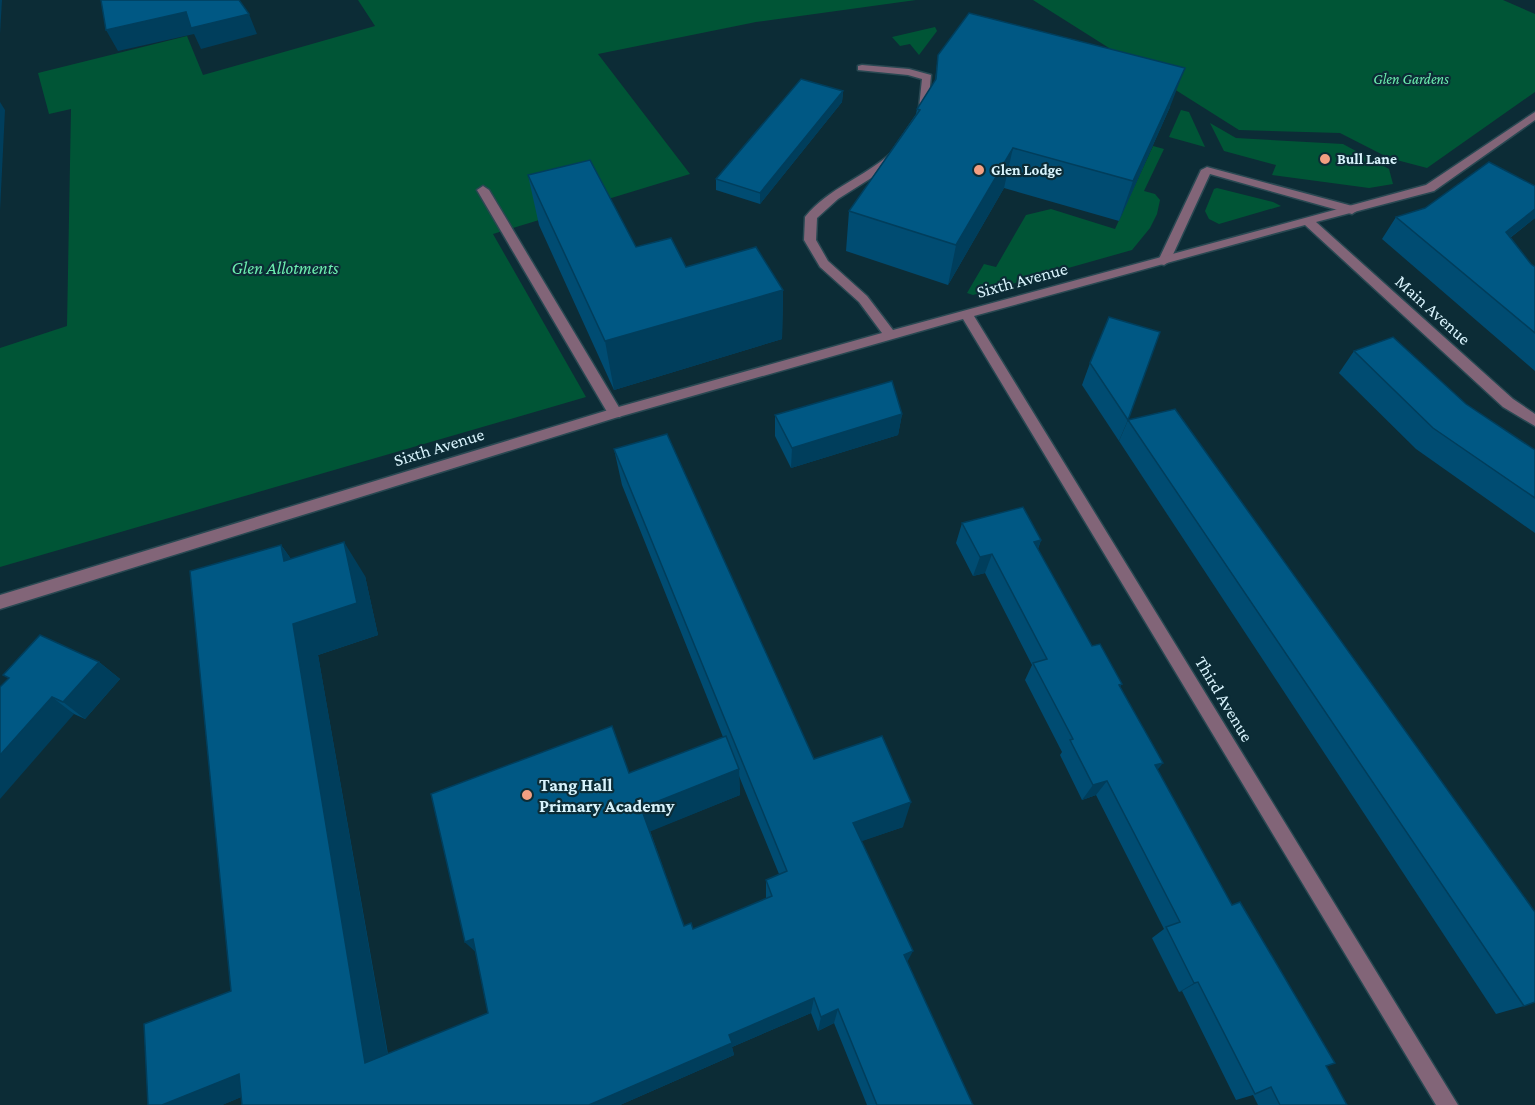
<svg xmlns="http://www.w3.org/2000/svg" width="1535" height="1105" font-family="'Crimson Pro',serif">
  <rect width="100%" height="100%" fill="#0c2c36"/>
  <g fill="#005536">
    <polygon points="358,0 916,0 756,22 598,54 690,174 493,234 586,397 0,567 0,348 67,326 71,109 49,114 38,73 187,36 203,75 375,26"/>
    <polygon points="1033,0 1503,0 1535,14 1535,92 1427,168 1389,158 1340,133 1239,130"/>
    <polygon points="935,27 937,31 919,55 910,44 900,46 892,37"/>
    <polygon points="1181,110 1189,112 1205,147 1169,137"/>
    <polygon points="1210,123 1236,138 1343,144 1389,169 1393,184 1369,188 1272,175 1276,165 1224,151"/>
    <polygon points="1153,146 1164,149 1144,191 1155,194 1160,200 1157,214 1150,228 1132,250 973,295 967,293 984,264 996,267 1026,215 1051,209 1115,229"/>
    <polygon points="1217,188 1273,202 1281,206 1219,224 1209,219 1205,211 1214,189"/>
  </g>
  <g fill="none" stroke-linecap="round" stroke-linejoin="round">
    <defs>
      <g id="lane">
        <polygon points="1207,167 1356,207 1358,210 1352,214 1210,174 1170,261 1164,265 1160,264 1158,261 1201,170"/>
        <polygon points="483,186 489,190 620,409 622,413 620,417 610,417 477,190"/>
      </g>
      <g id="street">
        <polygon points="862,65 909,69 931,75 927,119 919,119 918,117 922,79 908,75 858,70 858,66"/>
        <path d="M1535,112v8l-101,71 -118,31 197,177 22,15v12l-32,-19 -198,-182 -331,91 484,789h-22l-473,-786 -348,99 -615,191v-14l615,-187 267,-75 -23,-31 -39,-35 -16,-27 1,-23c23,-29 60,-40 86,-64h8l1,2 -13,13 -49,31 -21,19 -1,22 12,21 39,35 26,34 533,-145z"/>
      </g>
    </defs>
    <use href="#lane" stroke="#294852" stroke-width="3"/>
    <use href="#street" stroke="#294852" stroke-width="3"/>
    <use href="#lane" fill="#826578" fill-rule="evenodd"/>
    <use href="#street" fill="#826578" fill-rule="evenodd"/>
  </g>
  <g fill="#004c72" fill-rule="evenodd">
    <polygon points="938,55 1170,107 1119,221 1004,188 948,285 846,251 849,211 916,114 917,109 935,81"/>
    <polygon points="843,91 842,102 760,204 716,190 716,179"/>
    <polygon points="528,175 636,247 686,267 783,290 782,339 614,390 539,225"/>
    <polygon points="1396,217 1535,218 1510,238 1531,264 1535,267 1535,371 1382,239"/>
    <polygon points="1354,351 1466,404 1535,450 1535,533 1416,449 1339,373"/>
    <polygon points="1090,363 1128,420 1119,441 1082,385"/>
    <polygon points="902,414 898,435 791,468 775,436 775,415"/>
    <polygon points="1128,420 1524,1006 1496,1014 1119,441"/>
    <path d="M614,449l200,310 89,68 -42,14 46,120 66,144h-106l-33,-82 -16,8 -7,-18 -79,34 2,8 -114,50h-378l-1,-8 -19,8h-74l83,-114 50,-446 10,14 74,17 13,59 -60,20 70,399 100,-41 -13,-62 -10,-9 164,-169 94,-36 -101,-252zM739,776l40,98 -13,6v19l-73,30 -9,-3 -34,-95 90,-36z"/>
    <polygon points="962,523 1041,540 1038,549 1092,646 1122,684 1120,686 1158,770 1232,905 1326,1066 1347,1105 1258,1105 1253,1095 1236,1100 1182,991 1179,992 1152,938 1164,929 1096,795 1082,800 1060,755 1062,752 1025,680 1032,665 985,573 973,576 956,543"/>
    <polygon points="99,662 120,679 85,719 74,714 3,675"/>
  </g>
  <g fill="#003e5c">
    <polygon points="0,0 2,0 0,34"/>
    <polygon points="186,12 249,14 257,34 201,49 194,34 118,51 106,30"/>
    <polygon points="1185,68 1170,107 1119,221 1133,181"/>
    <polygon points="843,91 842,102 760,204 760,193"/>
    <polygon points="0,102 5,110 0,211"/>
    <polygon points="1013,148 1004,188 948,285 956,245"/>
    <polygon points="1535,209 1535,218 1489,254 1506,232"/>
    <polygon points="783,290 782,339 614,390 605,341"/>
    <polygon points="902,414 898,435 791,468 792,448"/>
    <polygon points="1041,540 1034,560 1034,542"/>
    <polygon points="344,542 365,576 378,635 318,655 391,1074 365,1063 293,624"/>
    <polygon points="281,545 305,579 284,561"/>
    <polygon points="992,554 985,573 973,576 980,557"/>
    <polygon points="99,662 120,679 85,719 63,702"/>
    <polygon points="52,697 74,714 0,799 0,755"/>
    <polygon points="1163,763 1151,778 1155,765"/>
    <polygon points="739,769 740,795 649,832 641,808"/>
    <polygon points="1107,781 1096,795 1082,800 1093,785"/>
    <polygon points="911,802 903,827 848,846 853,823"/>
    <polygon points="473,939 484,960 465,942"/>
    <polygon points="913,951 904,968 904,955"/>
    <polygon points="1198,982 1182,991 1179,992 1194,983"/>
    <polygon points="814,998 811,1013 732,1047 734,1055 620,1105 589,1105 729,1035"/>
    <polygon points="838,1009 834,1023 818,1031 821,1017"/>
    <polygon points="239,1074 273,1084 222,1105 162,1105"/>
  </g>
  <g fill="#005884" stroke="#003e5c" stroke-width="1.5">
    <polygon points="101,0 239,0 249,14 191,28 186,12 106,30"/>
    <polygon points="969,13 1185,68 1133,181 1013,148 956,245 849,211 920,110 917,109 936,79 938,55"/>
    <polygon points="801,79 843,91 760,193 716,179"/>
    <polygon points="590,160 636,247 671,238 686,267 756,247 783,290 605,341 528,175"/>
    <polygon points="1489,162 1535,186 1535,209 1506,232 1531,264 1535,267 1535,333 1396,217 1425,208"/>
    <polygon points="1109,317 1160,332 1128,420 1090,363"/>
    <polygon points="1393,337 1466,404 1535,450 1535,498 1433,428 1354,351"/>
    <polygon points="892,381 902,414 792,448 775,415"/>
    <polygon points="1175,409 1535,912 1535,1002 1524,1006 1128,420"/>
    <polygon points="667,434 814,759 882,736 911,802 853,823 913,951 904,955 973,1105 877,1105 838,1009 821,1017 814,998 729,1035 732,1043 589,1105 242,1105 239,1074 162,1105 148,1105 144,1024 231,991 190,571 281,545 284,561 344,542 357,603 293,624 365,1063 488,1013 473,939 465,942 431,794 612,726 629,773 726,736 739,769 641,808 684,926 691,923 693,929 772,896 766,880 787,871 614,449"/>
    <polygon points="1023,507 1041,540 1034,542 1092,646 1100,644 1122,684 1119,685 1163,763 1155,765 1232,905 1240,902 1335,1063 1326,1066 1347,1105 1280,1105 1271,1087 1255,1094 1198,982 1194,983 1166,927 1180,922 1107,781 1093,785 1070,740 1073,739 1033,663 1047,659 992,554 980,557 962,523"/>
    <polygon points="40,635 99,662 63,702 52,697 0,755 0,687 9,678 3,675"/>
  </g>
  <g fill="#f39f82" stroke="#0c2c36" stroke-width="2">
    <circle cx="1325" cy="159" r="6"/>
    <circle cx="979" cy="170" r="6"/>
    <circle cx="527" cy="795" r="6"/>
  </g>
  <g text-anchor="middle" stroke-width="4.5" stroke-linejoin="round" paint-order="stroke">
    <g font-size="15" font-style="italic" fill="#6cedaf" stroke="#0c2c36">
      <text x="1411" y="84">Glen Gardens</text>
    </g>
    <g font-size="15" font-weight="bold" fill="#d8f3fc" stroke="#0c2c36" text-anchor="start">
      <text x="1337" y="164">Bull Lane</text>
      <text x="991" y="175">Glen Lodge</text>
    </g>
    <g font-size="18" font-style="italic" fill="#6cedaf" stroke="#0c2c36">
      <text x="285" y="274">Glen Allotments</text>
    </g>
    <g font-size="18" fill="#d8f3fc" stroke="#0c2c36">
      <text transform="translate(1022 280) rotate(-15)" y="6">Sixth Avenue</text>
      <text transform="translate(1433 310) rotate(42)" y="6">Main Avenue</text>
      <text transform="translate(439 447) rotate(-17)" y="6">Sixth Avenue</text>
      <text transform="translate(1224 699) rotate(59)" y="6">Third Avenue</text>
    </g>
    <g font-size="18" font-weight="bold" fill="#d8f3fc" stroke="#0c2c36" text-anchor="start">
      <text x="539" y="791">Tang Hall<tspan x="539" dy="21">Primary Academy</tspan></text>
    </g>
  </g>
</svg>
